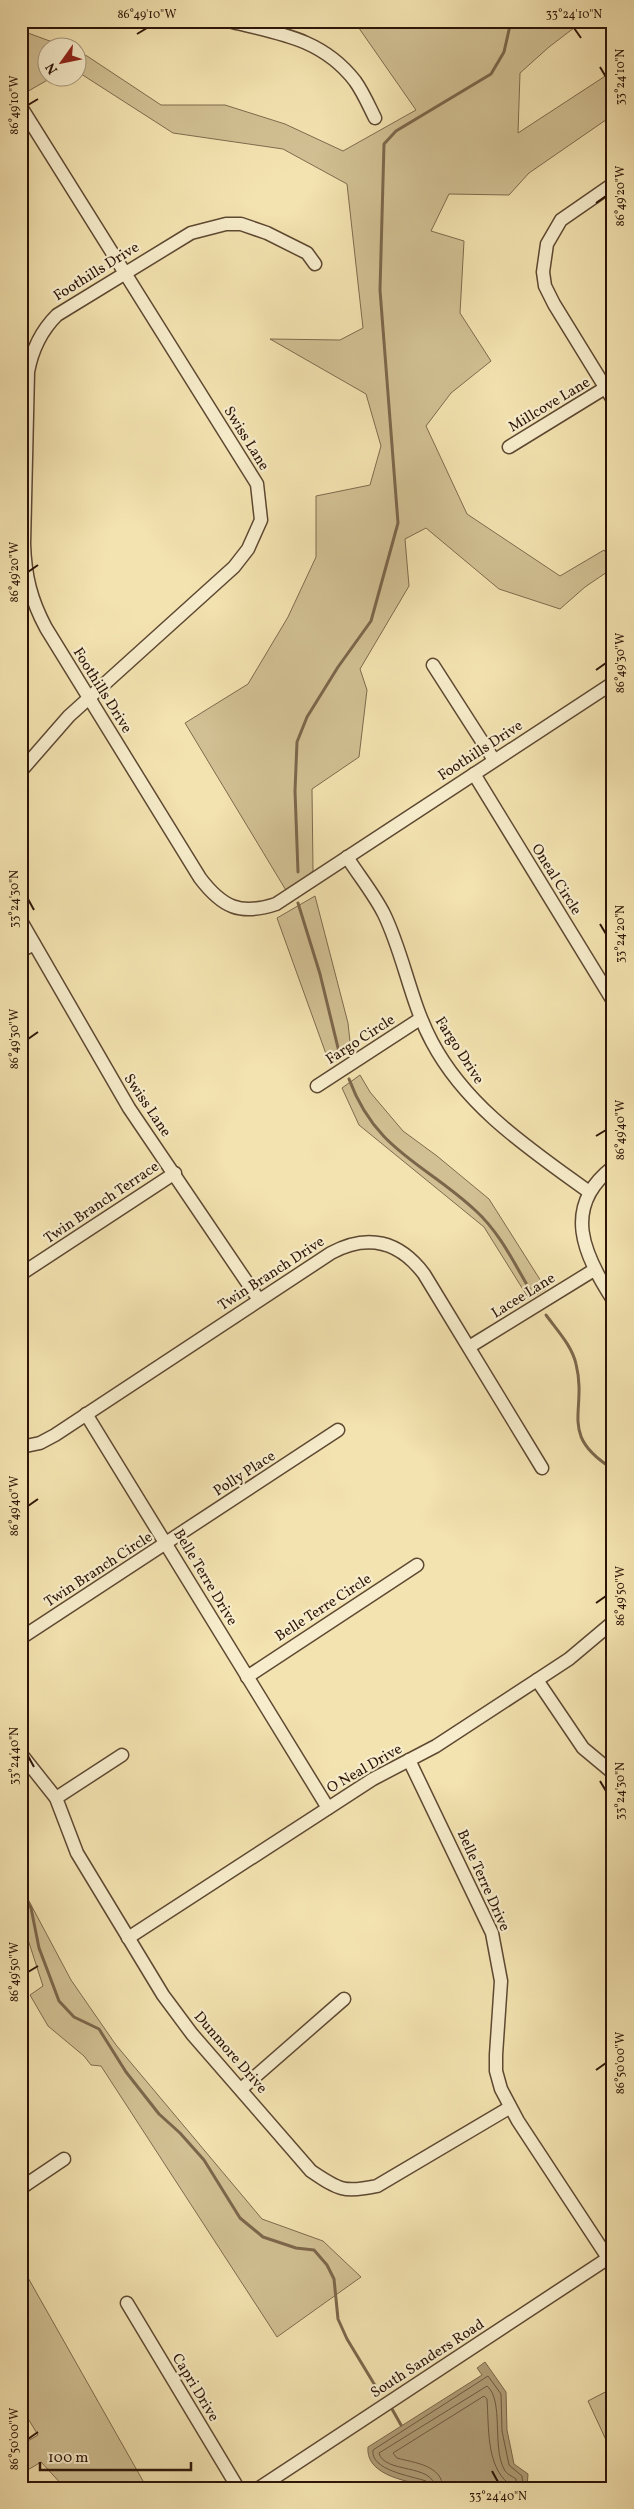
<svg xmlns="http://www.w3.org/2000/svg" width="634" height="2509" font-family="Vollkorn,serif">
  <rect width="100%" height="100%" fill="#f3e3b0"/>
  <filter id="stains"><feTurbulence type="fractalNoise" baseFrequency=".004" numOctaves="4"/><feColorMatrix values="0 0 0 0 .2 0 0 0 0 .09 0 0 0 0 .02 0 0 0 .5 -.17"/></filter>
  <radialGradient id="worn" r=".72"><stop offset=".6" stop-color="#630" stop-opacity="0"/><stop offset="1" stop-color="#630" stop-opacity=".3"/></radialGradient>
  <g fill="#d1c093" stroke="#7f6a4e">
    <polygon points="354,21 583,21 549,47 520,73 518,133 613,71 613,115 529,173 509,195 449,194 431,231 464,241 460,313 491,361 451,393 426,426 467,514 560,576 604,550 613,563 613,568 585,587 560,609 499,589 426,528 405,539 409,586 360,669 367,690 359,757 312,789 313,871 287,892 185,723 248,684 288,617 316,557 316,496 370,485 381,446 366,394 270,339 340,340 363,328 347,184 283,149 173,133 78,72 78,52 87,56 161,105 225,105 285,124 343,151 416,110"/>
    <polygon points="21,22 28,33 66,47 48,48 48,78 51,78 25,93 21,87"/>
    <polygon points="315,896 348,1023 351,1051 330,1065 277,918"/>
    <polygon points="360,1075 370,1092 403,1131 437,1156 489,1199 546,1289 529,1299 484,1227 359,1125 342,1088"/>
    <polygon points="21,1886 71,1980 116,2045 262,2219 323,2241 361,2277 277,2337 101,2066 91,2065 84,2056 48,2026 30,1995 43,1986 21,1918"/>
    <polygon points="27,2276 147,2488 65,2488 41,2462 21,2474 21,2445 38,2435 21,2407 21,2280"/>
    <polygon points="613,2388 613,2455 588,2401"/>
  </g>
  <path fill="#b09d77" stroke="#7c664b" d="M485,2362l21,30 1,38 7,34 14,10 -1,14c-31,0 -164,8 -159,-41l114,-72 -5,-7z"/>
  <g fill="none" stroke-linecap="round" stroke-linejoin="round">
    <g stroke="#6e5840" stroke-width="1">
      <path d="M429,2488l-3,-7c-15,-5 -56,-11 -53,-31l115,-74 13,18 1,37 7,34 13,11 1,12"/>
      <path d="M435,2488c-1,-25 -51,-14 -56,-35l108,-67c17,14 5,61 17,83 2,5 8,7 12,10v9"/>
      <path d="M443,2488c-1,-23 -28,-25 -46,-30l-4,-5 91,-57 3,3c2,27 -1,66 21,84l1,5"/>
    </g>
    <g stroke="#7c664b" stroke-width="3">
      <polyline points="298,872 295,791 297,742 307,717 338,667 371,621 398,523 380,290 384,144 396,131 491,74 504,52 511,21"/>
      <polyline points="298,903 320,974 340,1056"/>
      <path d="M349,1079c27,73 76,84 127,132 24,22 38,52 54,79"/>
      <path d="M546,1315c11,15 26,31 30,49 12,48 -19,70 37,105"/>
      <polyline points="21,1889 31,1908 39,1948 59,2001 74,2017 99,2029 126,2072 159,2114 180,2133 204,2160 240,2218 263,2237 296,2248 314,2250 327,2265 334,2279 338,2319 347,2339 379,2392"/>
      <polyline points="392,2409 401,2425"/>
    </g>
    <defs>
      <g id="minor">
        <path d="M228,21c49,12 94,17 127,60 8,11 14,25 20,37"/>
        <polyline points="21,107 257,484 261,520 248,549 234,567 69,716 21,771"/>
        <polyline points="613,184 561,220 547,244 543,272 545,286 554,304 613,400"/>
        <path d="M315,264l-8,-11 -40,-20 -26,-9h-15l-35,9 -134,82c-16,16 -25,35 -29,57l-4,172c1,32 7,56 22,84l154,250c22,29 40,38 76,26l337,-221"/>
        <polyline points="509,447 605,388"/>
        <polyline points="433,665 494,760"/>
        <polyline points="474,774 613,1001"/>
        <path d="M347,857c12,19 27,37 37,57 20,41 26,87 48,128 35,66 98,107 157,150"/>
        <polyline points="21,921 129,1108 259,1300"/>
        <polyline points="21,951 34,944"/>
        <polyline points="317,1086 420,1019"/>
        <path d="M613,1167c-52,40 -29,88 0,133"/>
        <polyline points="21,1274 175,1173"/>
        <polyline points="469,1347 594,1270"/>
        <polyline points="86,1414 328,1808"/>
        <path d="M21,1447l19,-4 15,-8 276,-182c37,-20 68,-12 93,21l118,194"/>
        <polyline points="21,1638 338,1430"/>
        <polyline points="247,1677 417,1565"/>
        <polyline points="537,1680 583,1748 613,1773"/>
        <path d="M21,1754l35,44 21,55 86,142 29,39 119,137c28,19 33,22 66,15l132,-78"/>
        <polyline points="409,1760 492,1933 501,1981 496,2055 496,2071 501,2089 518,2121 608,2258"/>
        <polyline points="56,1798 122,1755"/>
        <polyline points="128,1938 373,1779 436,1746 537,1680 569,1659 613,1622"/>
        <polyline points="241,2089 344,1999"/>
        <polyline points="21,2188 64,2159"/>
        <polyline points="127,2303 238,2488"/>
        <polyline points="259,2488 613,2255"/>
      </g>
    </defs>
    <use href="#minor" stroke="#5e4832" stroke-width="15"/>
    <use href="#minor" stroke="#f7edcc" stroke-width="12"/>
  </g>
  <path fill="none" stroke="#2d1408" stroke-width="2" d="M574,28l7,10M137,34l10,-6M600,67l6,10M28,105l10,-6M596,203l10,-7M28,572l10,-7M596,670l10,-7M28,899l6,11M600,924l6,10M28,1039l10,-7M596,1136l10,-6M28,1506l10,-7M596,1603l10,-7M28,1756l6,11M600,1781l6,10M28,1972l10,-6M596,2070l10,-7M28,2439l10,-7M492,2471l6,11"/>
  <g text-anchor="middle" stroke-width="4.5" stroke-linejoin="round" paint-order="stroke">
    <g font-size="15" fill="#2d1408" stroke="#f7edcc">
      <text transform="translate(96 271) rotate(-32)" y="5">Foothills Drive</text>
      <text transform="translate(549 404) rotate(-31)" y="5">Millcove Lane</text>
      <text transform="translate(247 438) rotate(58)" y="5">Swiss Lane</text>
      <text transform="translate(103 690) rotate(58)" y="5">Foothills Drive</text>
      <text transform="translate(480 750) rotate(-33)" y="5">Foothills Drive</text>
      <text transform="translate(557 879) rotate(58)" y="5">Oneal Circle</text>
      <text transform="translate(360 1039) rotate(-33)" y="5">Fargo Circle</text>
      <text transform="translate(460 1050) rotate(57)" y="5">Fargo Drive</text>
      <text transform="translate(148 1105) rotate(56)" y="5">Swiss Lane</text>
      <text transform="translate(101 1202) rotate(-34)" y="5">Twin Branch Terrace</text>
      <text transform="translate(271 1273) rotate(-33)" y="5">Twin Branch Drive</text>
      <text transform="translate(523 1295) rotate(-32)" y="5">Lacee Lane</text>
      <text transform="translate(244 1473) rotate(-33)" y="5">Polly Place</text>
      <text transform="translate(98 1569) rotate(-33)" y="5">Twin Branch Circle</text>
      <text transform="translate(206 1577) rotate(59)" y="5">Belle Terre Drive</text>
      <text transform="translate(323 1607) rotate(-33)" y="5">Belle Terre Circle</text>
      <text transform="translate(364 1768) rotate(-30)" y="5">O Neal Drive</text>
      <text transform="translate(484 1880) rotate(66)" y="5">Belle Terre Drive</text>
      <text transform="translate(231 2052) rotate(49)" y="5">Dunmore Drive</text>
      <text transform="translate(427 2358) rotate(-33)" y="5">South Sanders Road</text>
      <text transform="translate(196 2387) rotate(59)" y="5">Capri Drive</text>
    </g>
  </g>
  <rect width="634" height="2509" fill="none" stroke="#f3e3b0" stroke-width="55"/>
  <g transform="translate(62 62) rotate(237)"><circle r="24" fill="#f7edcc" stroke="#a6967e"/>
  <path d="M0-4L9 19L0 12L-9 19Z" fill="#8f2418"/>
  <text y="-8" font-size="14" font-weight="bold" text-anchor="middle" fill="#2d1408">N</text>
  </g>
  <path d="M40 2462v8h151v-8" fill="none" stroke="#2d1408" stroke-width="2.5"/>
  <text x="48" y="2462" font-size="15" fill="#2d1408" stroke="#f7edcc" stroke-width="4" paint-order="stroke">100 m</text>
  <rect x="28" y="28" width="578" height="2454" fill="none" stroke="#2d1408" stroke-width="2"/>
  <g font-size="12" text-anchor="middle" fill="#2d1408">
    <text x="147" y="18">86°49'10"W</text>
    <text x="574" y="18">33°24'10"N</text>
    <text transform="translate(620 77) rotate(-90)" y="4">33°24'10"N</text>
    <text transform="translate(14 105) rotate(-90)" y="4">86°49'10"W</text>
    <text transform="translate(620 196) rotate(-90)" y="4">86°49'20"W</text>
    <text transform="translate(14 572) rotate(-90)" y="4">86°49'20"W</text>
    <text transform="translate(620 663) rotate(-90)" y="4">86°49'30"W</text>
    <text transform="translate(14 899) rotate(-90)" y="4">33°24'30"N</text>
    <text transform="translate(620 934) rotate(-90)" y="4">33°24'20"N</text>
    <text transform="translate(14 1039) rotate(-90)" y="4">86°49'30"W</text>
    <text transform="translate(620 1130) rotate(-90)" y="4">86°49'40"W</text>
    <text transform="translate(14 1506) rotate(-90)" y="4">86°49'40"W</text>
    <text transform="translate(620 1596) rotate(-90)" y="4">86°49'50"W</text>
    <text transform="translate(14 1756) rotate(-90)" y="4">33°24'40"N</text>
    <text transform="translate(620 1791) rotate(-90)" y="4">33°24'30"N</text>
    <text transform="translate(14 1972) rotate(-90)" y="4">86°49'50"W</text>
    <text transform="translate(620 2063) rotate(-90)" y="4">86°50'00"W</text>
    <text transform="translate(14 2439) rotate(-90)" y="4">86°50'00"W</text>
    <text x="498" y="2500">33°24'40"N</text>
  </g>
  <rect width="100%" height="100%" filter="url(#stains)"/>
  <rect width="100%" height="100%" fill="url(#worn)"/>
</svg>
